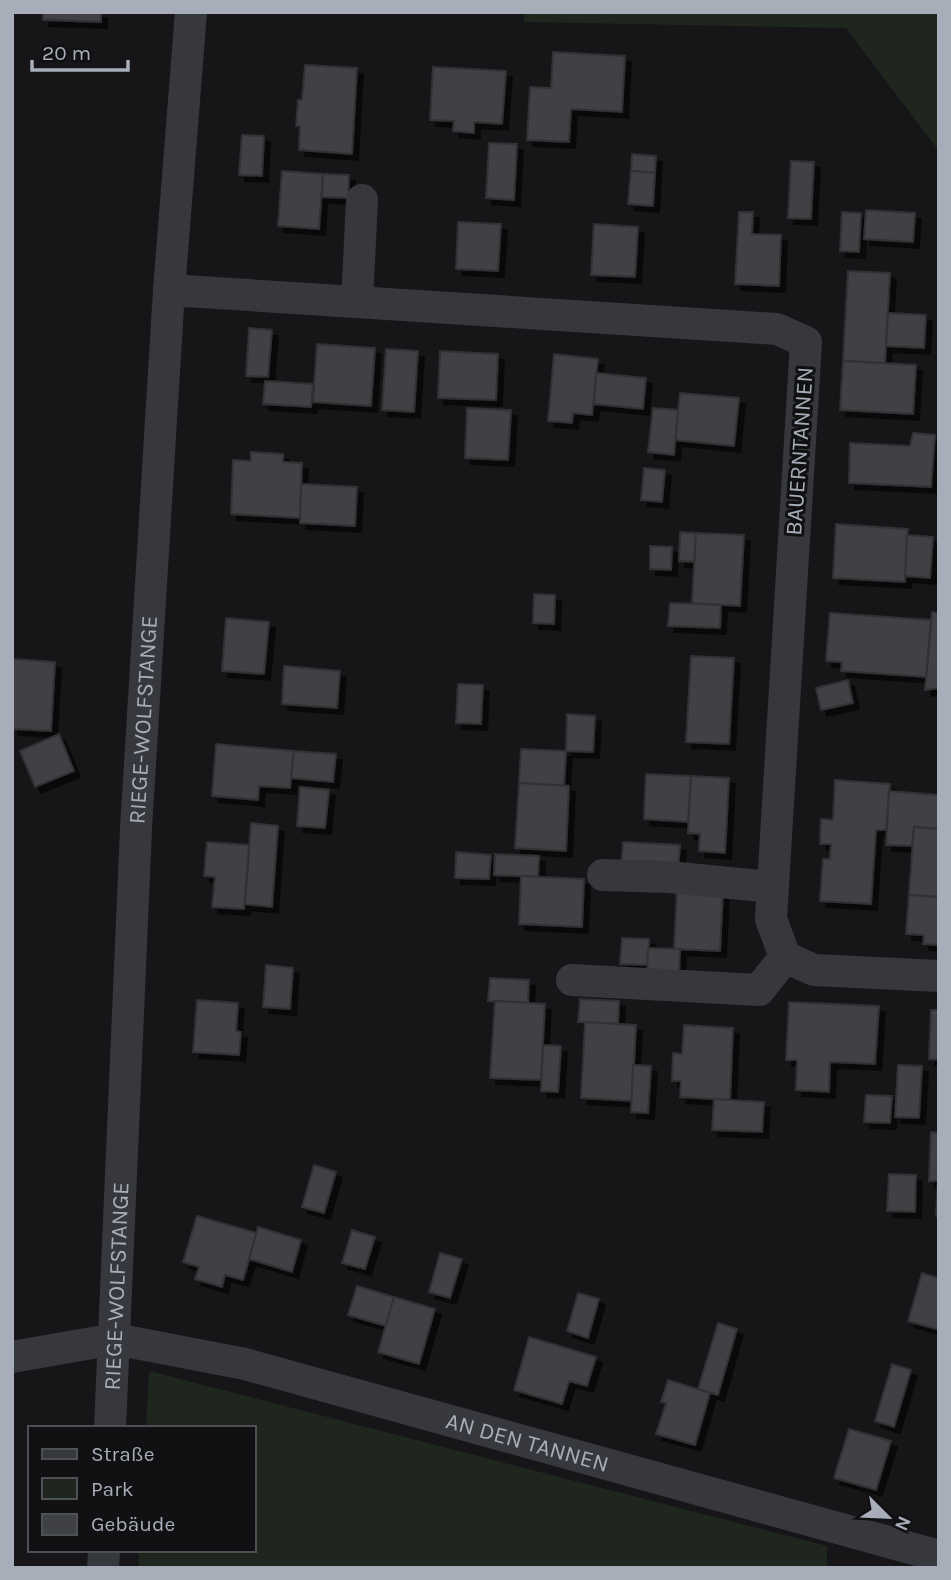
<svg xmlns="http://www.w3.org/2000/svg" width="951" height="1580" font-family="Karla,sans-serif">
  <defs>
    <filter id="shadow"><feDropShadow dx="6" dy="6" stdDeviation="0" flood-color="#0009"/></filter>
  </defs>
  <rect width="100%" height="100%" fill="#161618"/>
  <g fill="#1e261e">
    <polygon points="525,12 939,12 939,151 846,28 524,22"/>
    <polygon points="149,1371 827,1546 827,1568 138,1568 139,1550 254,1550 254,1428 146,1428"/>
  </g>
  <g fill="#404145" stroke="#303034" stroke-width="2" filter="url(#shadow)">
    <polygon points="43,12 101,12 101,22 43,20"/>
    <polygon points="553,52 625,56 622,112 571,109 569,142 527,140 530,87 551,88"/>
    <polygon points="305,65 357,68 352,154 299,150 300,126 296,126 298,100 302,100"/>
    <polygon points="433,67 506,71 502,124 474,122 474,133 453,131 454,121 430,120"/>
    <polygon points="242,135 264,136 262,176 239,175"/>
    <polygon points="489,143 517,144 514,200 486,198"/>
    <polygon points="632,154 656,156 655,173 631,171"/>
    <polygon points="791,161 814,162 811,219 788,218"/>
    <polygon points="282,171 323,174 319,229 278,226"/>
    <polygon points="631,171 655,173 653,206 628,204"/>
    <polygon points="323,174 349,175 348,198 322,197"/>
    <polygon points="866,210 915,213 913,242 864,239"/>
    <polygon points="739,212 753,212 752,234 781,235 779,286 735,284"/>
    <polygon points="842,212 861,213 859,252 840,251"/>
    <polygon points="458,222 501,224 498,271 456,269"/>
    <polygon points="594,224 638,227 635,277 591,275"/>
    <polygon points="848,271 890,273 885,363 843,361"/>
    <polygon points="888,313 926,315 924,348 886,346"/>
    <polygon points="249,328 272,330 268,377 246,376"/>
    <polygon points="317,344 375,348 371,406 313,402"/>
    <polygon points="386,349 418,351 414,412 382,410"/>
    <polygon points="440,351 498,354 496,400 438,398"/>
    <polygon points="554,354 598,359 592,415 573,413 572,423 548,421"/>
    <polygon points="843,361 916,365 913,414 840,410"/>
    <polygon points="596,373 646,378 643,409 594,404"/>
    <polygon points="265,381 313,384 311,407 263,404"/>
    <polygon points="680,393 739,398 734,446 675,440"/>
    <polygon points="467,408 511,410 508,460 465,458"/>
    <polygon points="653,408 678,410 674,455 648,452"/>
    <polygon points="913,433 935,435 931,487 849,483 850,443 910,446"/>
    <polygon points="251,452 283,454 283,462 302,463 300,518 231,514 233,460 251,461"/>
    <polygon points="644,468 665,470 662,502 641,500"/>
    <polygon points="301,484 357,487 355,526 300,523"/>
    <polygon points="836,524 908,529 905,582 833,578"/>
    <polygon points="680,532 696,533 695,562 679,561"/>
    <polygon points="696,533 744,535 740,606 692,603"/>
    <polygon points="907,535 933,537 930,578 905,576"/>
    <polygon points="650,546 672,547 671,570 650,569"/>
    <polygon points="534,594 555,595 554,624 533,623"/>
    <polygon points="670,603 721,605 720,628 668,626"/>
    <polygon points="932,612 939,613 939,688 925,690"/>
    <polygon points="830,613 931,620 926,677 841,671 842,662 826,661"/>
    <polygon points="226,618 269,622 264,674 222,671"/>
    <polygon points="691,656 734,658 729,744 686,742"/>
    <polygon points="12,659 55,662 51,731 12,729"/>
    <polygon points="284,666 340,671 337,708 282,704"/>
    <polygon points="848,680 853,703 821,710 816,688"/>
    <polygon points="458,684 483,685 481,724 456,723"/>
    <polygon points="567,714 595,716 593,752 566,751"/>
    <polygon points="59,734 74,771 35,787 20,751"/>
    <polygon points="216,744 294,751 290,788 259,786 258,800 212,796"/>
    <polygon points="521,749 566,751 564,786 519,783"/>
    <polygon points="294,751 336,754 333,782 291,778"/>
    <polygon points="646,774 691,776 688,822 644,819"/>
    <polygon points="691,776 729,778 725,853 699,851 700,834 688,833"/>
    <polygon points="835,780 890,784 886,830 876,830 871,904 820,901 823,859 830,859 831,844 820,844 821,819 833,820"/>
    <polygon points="519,783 569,786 566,851 515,848"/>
    <polygon points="300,787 329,790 325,828 297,826"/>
    <polygon points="889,791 939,795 939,829 914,827 912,846 886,845"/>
    <polygon points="251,823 278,826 272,907 245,904"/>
    <polygon points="914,827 939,829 939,897 909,895"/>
    <polygon points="207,842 249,845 244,909 212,907 215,877 204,876"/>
    <polygon points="623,842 680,845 678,871 621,868"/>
    <polygon points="456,852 491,855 489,879 455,878"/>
    <polygon points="495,854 539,856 538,877 494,875"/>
    <polygon points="521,876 584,879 582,927 519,924"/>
    <polygon points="677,889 723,891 720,951 674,949"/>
    <polygon points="909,895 939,897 939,945 923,944 924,935 906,934"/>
    <polygon points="622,938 649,939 648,965 620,964"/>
    <polygon points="648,948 680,949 679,974 647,972"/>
    <polygon points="266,965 293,968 290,1009 263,1007"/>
    <polygon points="490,978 529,980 528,1003 488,1001"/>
    <polygon points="580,999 619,1001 618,1024 578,1022"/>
    <polygon points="197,1000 238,1003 236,1031 241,1032 239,1055 193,1052"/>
    <polygon points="495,1001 545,1004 541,1080 490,1078"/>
    <polygon points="789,1002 879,1006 875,1064 830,1062 829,1092 796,1090 797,1060 786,1060"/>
    <polygon points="931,1010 939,1010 939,1060 929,1059"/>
    <polygon points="585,1022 636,1025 632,1101 581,1098"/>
    <polygon points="684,1025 733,1028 730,1100 680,1097 681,1081 672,1081 673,1053 682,1054"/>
    <polygon points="543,1045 561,1046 558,1092 541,1091"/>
    <polygon points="633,1065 651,1066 648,1113 631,1112"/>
    <polygon points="898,1065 922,1066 919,1118 895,1117"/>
    <polygon points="866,1095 892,1096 890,1123 864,1122"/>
    <polygon points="714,1099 764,1102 762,1132 712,1130"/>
    <polygon points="931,1132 939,1133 939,1217 936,1216 938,1181 929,1181"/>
    <polygon points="314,1165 336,1172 324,1213 302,1207"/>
    <polygon points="889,1174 916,1175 915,1212 887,1211"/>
    <polygon points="197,1216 257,1233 243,1280 225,1275 222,1287 195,1279 199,1267 183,1262"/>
    <polygon points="258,1227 301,1240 292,1272 249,1259"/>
    <polygon points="352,1230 375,1237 365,1269 342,1263"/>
    <polygon points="440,1253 462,1259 450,1298 429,1292"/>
    <polygon points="922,1273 938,1278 939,1275 939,1330 908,1321"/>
    <polygon points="357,1286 394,1297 386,1326 348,1315"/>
    <polygon points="578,1293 599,1299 588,1338 567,1331"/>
    <polygon points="394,1297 435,1309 419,1364 378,1352"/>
    <polygon points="718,1323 737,1329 718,1395 698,1389"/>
    <polygon points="529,1337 596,1357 587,1386 569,1381 562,1404 514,1390"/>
    <polygon points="892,1364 911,1370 894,1427 875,1421"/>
    <polygon points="668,1380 710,1393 695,1445 656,1434 666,1403 661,1402"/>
    <polygon points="849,1429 891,1441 876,1490 834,1478"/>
  </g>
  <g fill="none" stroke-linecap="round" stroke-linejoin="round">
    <g stroke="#37383d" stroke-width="32">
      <polyline points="169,290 777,329 806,342 771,919 785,957 814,970 939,976"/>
      <polyline points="357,302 362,200"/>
      <polyline points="603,875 669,877 772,887"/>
      <polyline points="572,980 759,990 785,957"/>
      <path id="s1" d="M12,1357l103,-18 130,25 694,192"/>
      <path id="s2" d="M110,1428l26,-599 33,-539 22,-278"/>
      <polyline points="103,1568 104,1550"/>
    </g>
  </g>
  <g text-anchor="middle" stroke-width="6" stroke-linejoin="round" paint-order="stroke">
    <g font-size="23" fill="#a7aeb9" stroke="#111113">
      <text transform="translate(799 451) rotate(-86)" y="8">BAUERNTANNEN</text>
      <text dy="8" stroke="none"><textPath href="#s2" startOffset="709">RIEGE-WOLFSTANGE</textPath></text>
      <text dy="8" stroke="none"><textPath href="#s2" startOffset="142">RIEGE-WOLFSTANGE</textPath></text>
      <text dy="8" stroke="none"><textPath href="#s1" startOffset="530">AN DEN TANNEN</textPath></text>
    </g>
  </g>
  <rect width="951" height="1580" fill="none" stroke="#a7aeb9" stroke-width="28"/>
  <rect x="28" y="1426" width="228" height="126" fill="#111113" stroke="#4d5055" stroke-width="2"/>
  <rect x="42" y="1449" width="35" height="10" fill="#37383d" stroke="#4d5055" stroke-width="2"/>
  <text x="91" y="1461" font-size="21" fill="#a7aeb9">Straße</text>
  <rect x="42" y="1478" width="35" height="21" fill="#1e261e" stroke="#4d5055" stroke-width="2"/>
  <text x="91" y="1496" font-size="21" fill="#a7aeb9">Park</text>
  <rect x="42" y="1514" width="35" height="21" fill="#404145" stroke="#4d5055" stroke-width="2"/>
  <text x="91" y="1531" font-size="21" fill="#a7aeb9">Gebäude</text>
  <g transform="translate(888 1517) rotate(114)" stroke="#111113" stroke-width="5" paint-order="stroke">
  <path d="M0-5L12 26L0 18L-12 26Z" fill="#a7aeb9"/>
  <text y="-10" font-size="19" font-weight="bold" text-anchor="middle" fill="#a7aeb9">N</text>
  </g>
  <path d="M32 60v10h96v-10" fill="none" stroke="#a7aeb9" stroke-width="3.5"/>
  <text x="42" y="60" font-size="21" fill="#a7aeb9" stroke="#111113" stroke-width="5" paint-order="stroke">20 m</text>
</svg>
